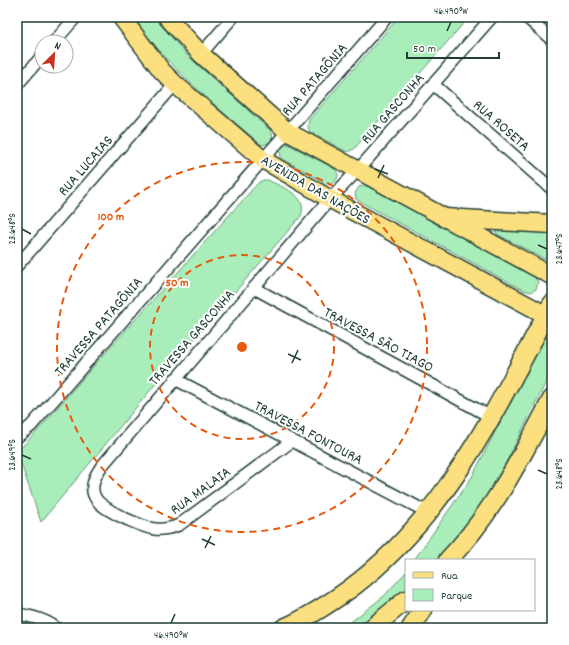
<svg xmlns="http://www.w3.org/2000/svg" width="569" height="645" font-family="Dekko,sans-serif">
  <rect width="100%" height="100%" fill="#fff"/>
  <filter id="ink" filterUnits="userSpaceOnUse"><feTurbulence type="fractalNoise" baseFrequency=".025" numOctaves="2"/><feDisplacementMap in="SourceGraphic" scale="8" xChannelSelector="R" yChannelSelector="G"/><feConvolveMatrix kernelMatrix="1 2 1 2 8 2 1 2 1" color-interpolation-filters="sRGB"/></filter>
  <g filter="url(#ink)">
    <g fill="#a9eeba" stroke="#649677">
      <path d="M133,17h21l33,38 84,76 2,6 -3,5 -7,3 -3,-1c-45,-39 -93,-77 -127,-127z"/>
      <polygon points="399,17 469,17 354,149 347,152 310,132 308,127 309,120"/>
      <path d="M288,144l47,25 3,5c0,6 -4,11 -11,10l-46,-26 -1,-8 4,-5z"/>
      <path d="M264,180h4c15,8 41,15 33,36l-133,153 -127,153 -24,-70 22,-23 59,-68 161,-179z"/>
      <polygon points="362,186 367,186 533,275 538,282 536,289 531,292 523,290 359,201 356,199 355,193 359,187"/>
      <polygon points="497,230 552,230 552,263 497,234 496,231"/>
      <polygon points="552,321 552,370 495,485 472,519 448,549 437,560 414,560 472,477"/>
      <polygon points="406,572 406,590 359,628 343,628 384,596"/>
    </g>
    <g fill="none" stroke-linecap="round" stroke-linejoin="round">
      <defs>
        <g id="minor">
          <polyline points="526,17 552,40"/>
          <polyline points="54,42 76,17"/>
          <polyline points="201,54 233,17"/>
          <polyline points="433,84 552,189"/>
          <polyline points="17,85 42,56"/>
          <polyline points="17,266 175,84"/>
          <polyline points="254,288 491,417"/>
          <polyline points="175,379 429,513"/>
          <polyline points="17,437 31,426 387,17"/>
          <path d="M292,441l-113,84c-23,9 -34,2 -55,-7 -24,-12 -43,-22 -23,-51l229,-268 28,-29 134,-153"/>
          <path d="M17,614c14,2 28,5 39,14"/>
        </g>
        <g id="primary">
          <polyline points="121,17 162,71 175,84 262,159 330,199 546,315"/>
          <polyline points="167,17 201,54 288,132 552,276"/>
        </g>
        <g id="trunk">
          <polyline points="445,218 552,224"/>
          <path d="M448,560c45,-47 74,-104 104,-161"/>
          <path d="M284,628c24,-10 46,-25 67,-40 97,-73 145,-180 201,-284"/>
          <polyline points="372,628 406,600"/>
          <polyline points="411,628 423,610"/>
        </g>
      </defs>
      <use href="#minor" stroke="#1f3d34" stroke-width="14"/>
      <use href="#primary" stroke="#1f3d34" stroke-width="20"/>
      <use href="#trunk" stroke="#1f3d34" stroke-width="21"/>
      <use href="#minor" stroke="#fff" stroke-width="11"/>
      <use href="#primary" stroke="#fce080" stroke-width="17"/>
      <use href="#trunk" stroke="#fce080" stroke-width="18"/>
    </g>
  </g>
  <path fill="none" stroke="#1f3d34" stroke-width="1.5" d="M447,31l4,-9M375,169l13,5M378,178l6,-13M22,229l9,5M538,245l9,4M288,354l13,6M292,363l6,-13M22,455l9,4M538,470l9,4M202,539l13,6M205,548l6,-12M171,623l4,-9"/>
  <g fill="none" stroke="#e8590c" stroke-width="2" stroke-dasharray="7 5">
    <circle cx="242" cy="347" r="92"/>
    <circle cx="242" cy="347" r="185"/>
  </g>
  <g text-anchor="middle" stroke-width="4" stroke-linejoin="round" paint-order="stroke">
    <g font-size="15" fill="#1f3d34" stroke="#fff">
      <text transform="translate(314 79) rotate(-49)" y="5">RUA PATAGÔNIA</text>
      <text transform="translate(392 108) rotate(-49)" y="5">RUA GASCONHA</text>
      <text transform="translate(502 125) rotate(41)" y="5">RUA ROSETA</text>
      <text transform="translate(85 165) rotate(-49)" y="5">RUA LUCAIAS</text>
      <text transform="translate(316 189) rotate(30)" y="5">AVENIDA DAS NAÇÕES</text>
      <text transform="translate(98 326) rotate(-49)" y="5">TRAVESSA PATAGÔNIA</text>
      <text transform="translate(191 337) rotate(-49)" y="5">TRAVESSA GASCONHA</text>
      <text transform="translate(379 339) rotate(28)" y="5">TRAVESSA SÃO TIAGO</text>
      <text transform="translate(309 432) rotate(28)" y="5">TRAVESSA FONTOURA</text>
      <text transform="translate(200 490) rotate(-36)" y="5">RUA MALAIA</text>
    </g>
  </g>
  <circle cx="242" cy="347" r="6" fill="#e8590c" stroke="#fff" stroke-width="2"/>
  <g font-size="12" text-anchor="middle" font-weight="bold" fill="#e8590c" stroke="#fff" stroke-width="4" stroke-linejoin="round" paint-order="stroke">
    <text x="111" y="220">100 m</text>
    <text x="177" y="286">50 m</text>
  </g>
  <rect width="569" height="645" fill="none" stroke="#fff" stroke-width="44"/>
  <rect x="405" y="559" width="130" height="52" fill="#ffffff" stroke="#a5b1ae"/>
  <rect x="413" y="572" width="20" height="6" fill="#fce080" stroke="#a5b1ae"/>
  <text x="441" y="579" font-size="12" fill="#1f3d34">Rua</text>
  <rect x="413" y="589" width="20" height="12" fill="#a9eeba" stroke="#a5b1ae"/>
  <text x="441" y="599" font-size="12" fill="#1f3d34">Parque</text>
  <g transform="translate(54 54) rotate(25)"><circle r="19" fill="#ffffff" stroke="#a5b1ae"/>
  <path d="M0-3L7 15L0 10L-7 15Z" fill="#c8321e"/>
  <text y="-6" font-size="11" font-weight="bold" text-anchor="middle" fill="#1f3d34">N</text>
  </g>
  <path d="M407 52v6h92v-6" fill="none" stroke="#1f3d34" stroke-width="2"/>
  <text x="413" y="52" font-size="12" fill="#1f3d34" stroke="#ffffff" stroke-width="3" paint-order="stroke">50 m</text>
  <rect x="22" y="22" width="525" height="601" fill="none" stroke="#1f3d34" stroke-width="1.5"/>
  <g font-size="10" text-anchor="middle" fill="#1f3d34">
    <text x="451" y="14">46.490°W</text>
    <text transform="translate(11 229) rotate(-90)" y="4">23.648°S</text>
    <text transform="translate(558 249) rotate(-90)" y="4">23.647°S</text>
    <text transform="translate(11 455) rotate(-90)" y="4">23.649°S</text>
    <text transform="translate(558 474) rotate(-90)" y="4">23.648°S</text>
    <text x="171" y="638">46.490°W</text>
  </g>
</svg>
